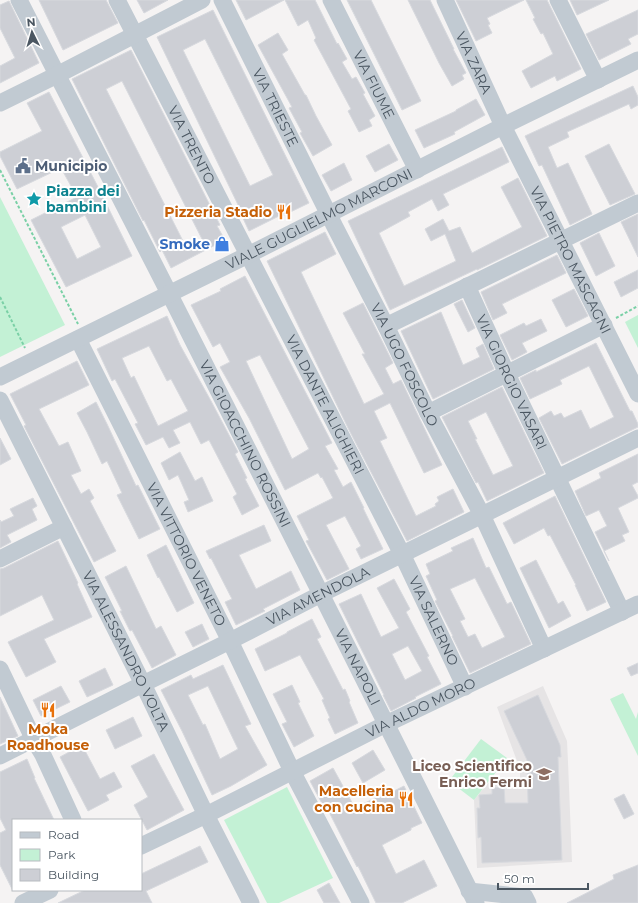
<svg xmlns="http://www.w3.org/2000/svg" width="638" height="903" font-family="Montserrat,sans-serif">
  <rect width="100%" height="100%" fill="#f5f3f3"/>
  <polygon fill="#e6e4e5" points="543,686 567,741 568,762 572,862 477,868 474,800 488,783 520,779 520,769 497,707"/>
  <g fill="#c3f1d5">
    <polygon points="0,197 65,325 0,357"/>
    <polygon points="638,315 638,348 625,322"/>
    <polygon points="623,693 636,719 638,712 638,756 610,699"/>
    <polygon points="481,739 507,758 474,800 449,781"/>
    <polygon points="287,787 333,878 279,903 267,903 224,820"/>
  </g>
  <g fill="#cdcfd5" stroke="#d7d9de" fill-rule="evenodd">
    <polygon points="39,0 106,0 118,23 63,50"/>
    <polygon points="137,0 168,0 144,13"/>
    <polygon points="236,0 284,0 246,20"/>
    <polygon points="285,0 315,0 337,44 338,43 347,59 342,62 352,79 356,77 365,93 363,94 375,116 369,120 372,126 359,132 348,111 351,109 314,40 316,38 308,20 298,26"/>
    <polygon points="347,0 371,0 421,101 402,110"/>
    <polygon points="408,0 430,0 454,49 453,49 466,73 462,75 464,79 452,86 439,63"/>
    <polygon points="456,0 524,0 487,18 490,24 488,25 492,33 476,41"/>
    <polygon points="526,0 547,0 581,69 557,81 555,76 531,88 522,71 553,54 543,33 541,34 533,19 535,18"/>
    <polygon points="570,0 609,0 577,15"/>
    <polygon points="9,1 39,63 0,83 0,66 15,58 0,28 0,5"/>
    <path d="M213,10l96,193 -29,14 -1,-1 -30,15 -8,-17 1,-1 -85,-176zM205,39l68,136 -23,11 -67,-136z"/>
    <polygon points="638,10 638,34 628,39 631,44 599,60 586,34"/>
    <polygon points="278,33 288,50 282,54 305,95 306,95 316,116 332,145 313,156 300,133 302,132 289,108 292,107 258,45"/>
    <path d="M131,50l89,175 -3,1 8,14 -54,28 -9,-18 -2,2 -16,-32 -1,1 -71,-142zM122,81l81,160 -16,8 -81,-160z"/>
    <polygon points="633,86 638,97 638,105 631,109 629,104 567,132 569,137 548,147 557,168 568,163 592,214 570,225 542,165 539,166 525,136"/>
    <path d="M49,92l49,95 34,69 -66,31 -35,-67 46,-23 -16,-29 -44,21 -17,-33v-4l42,-21 -15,-28zM85,215l16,32 -24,12 -16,-32z"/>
    <polygon points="476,99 485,115 454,132 455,134 424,148 415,130 456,111 456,110"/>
    <polygon points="389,144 398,160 375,172 366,156"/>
    <polygon points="609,144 635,194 610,205 585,156"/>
    <polygon points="502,147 509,162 443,194 449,205 438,211 432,199 408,212 410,216 379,233 404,286 456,261 445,234 431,241 425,229 443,219 449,231 460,227 472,253 522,227 501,187 518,178 547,236 477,270 477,269 390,310 348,221"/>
    <polygon points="344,163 352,180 331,191 322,175"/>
    <polygon points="638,214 638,257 621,222"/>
    <polygon points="325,232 336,254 301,272 364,404 384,394 362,354 365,354 343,313 363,303 393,363 385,368 393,384 401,380 442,465 424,473 390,403 374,411 387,438 380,441 416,516 436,506 435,504 439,501 437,497 453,489 464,512 407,541 349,430 267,261"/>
    <polygon points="599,233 615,266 596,276 580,243"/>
    <polygon points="557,255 566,273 502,304 507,313 493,320 481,292"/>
    <polygon points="638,270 638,288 621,297 614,282"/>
    <path d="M245,276l87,167 -7,3 13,23 -4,1 9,17 8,-5 13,26h-1l20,41 -22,10 -5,-10 5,-3 -16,-30 -19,9 23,44 -22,11 -21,-39 3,-1 -12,-24 36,-18 -11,-21 -1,1 -3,-5 -33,17 -36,-72 -29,-51 10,-5 -10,-19 -7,4 -22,-42 30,-14 -1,-2zM260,355l49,94 -17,10 -46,-98z"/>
    <polygon points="574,289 588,316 566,327 552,300"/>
    <polygon points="462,300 475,328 468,332 454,304"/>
    <polygon points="441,312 463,365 480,357 476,348 483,344 494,369 433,399 401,331"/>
    <path d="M167,316l13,29 31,56 27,51 -3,2 12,24 -2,1 14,27 -17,9 -9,-18 4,-3 -28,-54 -8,4 -11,-22 -17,8 7,13 -11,5 -6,-11 -17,8 -11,-21 3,-1 -23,-44 -3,2 -15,-32zM149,346l18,35 4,-2 17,32 -30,15 -24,-50 -3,2 -9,-20z"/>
    <polygon points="541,319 547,331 522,343 527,352 512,360 500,335 524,323 526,326"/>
    <polygon points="596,343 630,411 632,411 638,424 638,427 562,464 539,418 551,411 554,416 561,413 564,418 581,410 590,429 614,417 589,366 560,380 562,384 530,399 520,378 536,370 536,372 553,364"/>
    <polygon points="77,361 89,385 39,409 59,446 68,442 81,471 71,475 81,494 89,489 94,498 90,501 116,551 94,562 24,426 26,425 10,394"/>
    <path d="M502,387l42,86 -57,28 -9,-19 -2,1 -34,-66zM486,412l27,54 -20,9 -18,-36h2l-9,-18z"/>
    <polygon points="96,402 107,424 136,486 138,485 160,529 139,539 117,495 122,493 107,461 102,464 87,432 77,413"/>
    <polygon points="0,438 11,459 0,465"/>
    <polygon points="180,452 195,481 202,477 213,501 188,512 184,502 189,500 178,475 169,480 161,463"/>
    <polygon points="638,454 638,482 632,485 638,496 638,498 618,508 629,532 622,535 625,541 604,551 609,561 595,532 607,526 599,510 586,516 575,491 601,478 599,473"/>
    <polygon points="555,496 606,602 587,611 575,585 576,585 550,535 548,536 544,528 514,544 503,523"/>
    <polygon points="33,498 37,506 32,509 37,520 7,535 11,542 0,548 0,520 1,522 14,516 10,509"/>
    <polygon points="264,525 271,541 239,555 256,589 291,571 300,590 263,609 265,611 236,625 225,602 232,599 211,558 210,559 206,551"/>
    <path d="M473,538l13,30 3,-1 18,37 4,-2 20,42 -61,29 -18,-37h1l-18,-35 2,-1 -11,-24 4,-2 -4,-10 27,-13 -2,-3zM475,578l30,59 -23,11 -7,-14 -7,3 -8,-16 5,-2 -15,-30z"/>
    <polygon points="58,541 78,583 77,584 92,617 44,639 56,662 26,677 8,642 54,620 42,595 0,616 0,569 4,568"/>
    <polygon points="166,545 194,603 177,612 159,577 158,578 147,555"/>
    <polygon points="536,560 558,604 563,601 571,616 549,628 520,568"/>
    <polygon points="126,566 156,629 161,626 176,655 152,668 132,630 130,631 120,611 122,611 105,577"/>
    <path d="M394,579l16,30 -4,3 23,44 -2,1 14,27 -26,13 1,1 -25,13 -8,-16h1l-45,-91 22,-10 20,43 18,-9 -22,-40zM408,646l14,25 -17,9 -13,-26z"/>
    <polygon points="312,619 321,637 317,639 343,690 345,689 350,701 349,702 358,723 335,734 328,719 330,718 322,700 324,699 300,655 265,671 255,649 287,633 287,632"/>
    <polygon points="202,624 209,639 193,647 185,632"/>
    <polygon points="638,663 638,673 631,676 627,668"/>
    <path d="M223,665l28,59 -6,2 22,39 -36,21 -19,9 -30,-64 -21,-41 30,-15 2,4zM208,686l30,63 -18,10 -15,-35 -2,1 -15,-30z"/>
    <polygon points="105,668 113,685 87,697 79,681"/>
    <polygon points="292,685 300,702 298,703 314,736 294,747 282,724 287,722 273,694"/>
    <polygon points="61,686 70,702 41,716 33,700"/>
    <polygon points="538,695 560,745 561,757 558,757 562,860 482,863 481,837 478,838 477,808 480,808 479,795 492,794 492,788 504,787 505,803 528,803 527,760 504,711"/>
    <polygon points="0,697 18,736 0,744"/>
    <polygon points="133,717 142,736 115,749 106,730"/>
    <polygon points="82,745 100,779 114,772 122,787 106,795 109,800 88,811 60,757"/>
    <polygon points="373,750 385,770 363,783 352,763"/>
    <polygon points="154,754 184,810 147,830 134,805 148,797 131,766"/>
    <polygon points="27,759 35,778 34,778 54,820 13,820 13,891 0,865 0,833 6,830 0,818 0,772"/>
    <polygon points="333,768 355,808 391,790 392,792 404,786 422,823 411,828 411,830 382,845 396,874 424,860 437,886 402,903 376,903 358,866 357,867 328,810 326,811 310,781"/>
    <polygon points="624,794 634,814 624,819 614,799"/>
    <polygon points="200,846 208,862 146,891 152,903 58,903 85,890 141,890 141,874"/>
    <polygon points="638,865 638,903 567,903 614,879 613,875"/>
    <polygon points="329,883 340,903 324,903 317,890"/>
  </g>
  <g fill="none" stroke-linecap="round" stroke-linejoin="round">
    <g stroke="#7ad0a6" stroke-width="2" stroke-dasharray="3 2" stroke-linecap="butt">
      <polyline points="0,170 78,324"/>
      <polyline points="0,297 25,348"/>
      <polyline points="616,318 638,306"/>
    </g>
    <g stroke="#c1cad2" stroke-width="17">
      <path id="s1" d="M19,0l156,305 146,289 155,309"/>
      <path id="s2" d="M117,0l285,554 63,133"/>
      <path id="s3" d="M222,0l113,227 51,99 42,87 54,102 62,134"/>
      <path id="s4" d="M331,0l86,170"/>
      <path id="s5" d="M445,0l58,126 135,268"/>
      <polyline points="558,0 598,80"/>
      <polyline points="0,103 57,75 202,0"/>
      <path id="s6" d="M467,286l40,88 115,238"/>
      <polyline points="386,326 638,203"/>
      <path id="s7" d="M78,339l152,302 62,130 69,132"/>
      <path id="s8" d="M0,377l248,-122 255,-129 135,-66"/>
      <path id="s9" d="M0,400l143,284 63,131 45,88"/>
      <polyline points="428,413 604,325"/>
      <polyline points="0,559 64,527"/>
      <polyline points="0,669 34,740 43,755 73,820"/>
      <path id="s10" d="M0,756l143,-72 87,-43 91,-47 161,-79 156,-77"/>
      <path id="s11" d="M141,846l65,-31 180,-91 252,-120"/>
      <polyline points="469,891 525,897 528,903"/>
      <polyline points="23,903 50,890"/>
    </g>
  </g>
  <defs>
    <symbol id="civic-bare" viewBox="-9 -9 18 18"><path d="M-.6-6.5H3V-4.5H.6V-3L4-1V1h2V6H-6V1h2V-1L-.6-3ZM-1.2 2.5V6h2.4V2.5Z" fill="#5c6f8a" stroke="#fff" stroke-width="2.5" paint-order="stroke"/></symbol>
    <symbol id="sight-bare" viewBox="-9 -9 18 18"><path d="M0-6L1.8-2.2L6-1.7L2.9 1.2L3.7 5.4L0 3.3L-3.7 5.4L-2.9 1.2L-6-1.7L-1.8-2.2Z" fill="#0f9aa8" stroke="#fff" stroke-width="2.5" paint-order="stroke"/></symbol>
    <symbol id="restaurant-bare" viewBox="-9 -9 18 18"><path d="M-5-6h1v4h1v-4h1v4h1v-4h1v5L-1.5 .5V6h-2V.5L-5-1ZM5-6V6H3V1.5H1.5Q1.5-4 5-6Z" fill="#e8710a" stroke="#fff" stroke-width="2.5" paint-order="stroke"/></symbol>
    <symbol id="shop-bare" viewBox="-9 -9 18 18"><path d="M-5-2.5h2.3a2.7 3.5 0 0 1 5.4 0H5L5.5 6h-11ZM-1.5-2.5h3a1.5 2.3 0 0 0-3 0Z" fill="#3f7fe0" stroke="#fff" stroke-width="2.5" paint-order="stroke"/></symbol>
    <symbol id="school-bare" viewBox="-9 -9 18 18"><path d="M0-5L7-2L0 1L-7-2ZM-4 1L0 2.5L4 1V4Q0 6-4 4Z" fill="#8d6e63" stroke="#fff" stroke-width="2.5" paint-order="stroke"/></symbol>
  </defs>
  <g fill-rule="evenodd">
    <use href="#civic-bare" x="12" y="155" width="22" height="22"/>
    <use href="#sight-bare" x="23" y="188" width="22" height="22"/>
    <use href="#restaurant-bare" x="273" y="201" width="22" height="22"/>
    <use href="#shop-bare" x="211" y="233" width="22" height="22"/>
    <use href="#restaurant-bare" x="37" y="699" width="22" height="22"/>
    <use href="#school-bare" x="533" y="763" width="22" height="22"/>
    <use href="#restaurant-bare" x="395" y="788" width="22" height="22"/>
  </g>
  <g text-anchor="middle" stroke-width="4" stroke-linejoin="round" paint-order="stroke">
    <g font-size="14" fill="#4a5661" stroke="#fff">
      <text dy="5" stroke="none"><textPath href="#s5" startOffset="69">VIA ZARA</textPath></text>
      <text dy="5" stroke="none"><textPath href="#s4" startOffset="95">VIA FIUME</textPath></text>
      <text dy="5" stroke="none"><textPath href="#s3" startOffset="120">VIA TRIESTE</textPath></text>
      <text dy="5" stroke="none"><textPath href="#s2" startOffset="163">VIA TRENTO</textPath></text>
      <text dy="5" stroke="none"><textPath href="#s8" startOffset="356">VIALE GUGLIELMO MARCONI</textPath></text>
      <text dy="5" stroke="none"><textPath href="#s5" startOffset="289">VIA PIETRO MASCAGNI</textPath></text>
      <text dy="5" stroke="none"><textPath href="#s3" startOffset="408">VIA UGO FOSCOLO</textPath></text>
      <text dy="5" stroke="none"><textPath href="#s6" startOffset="106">VIA GIORGIO VASARI</textPath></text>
      <text dy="5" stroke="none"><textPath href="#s2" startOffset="455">VIA DANTE ALIGHIERI</textPath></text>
      <text dy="5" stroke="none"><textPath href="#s1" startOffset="498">VIA GIOACCHINO ROSSINI</textPath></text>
      <text dy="5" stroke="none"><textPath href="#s7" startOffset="241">VIA VITTORIO VENETO</textPath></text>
      <text dy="5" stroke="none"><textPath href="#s10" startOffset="356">VIA AMENDOLA</textPath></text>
      <text dy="5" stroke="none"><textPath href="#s2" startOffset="697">VIA SALERNO</textPath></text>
      <text dy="5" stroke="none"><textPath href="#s9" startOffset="281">VIA ALESSANDRO VOLTA</textPath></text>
      <text dy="5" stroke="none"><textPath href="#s1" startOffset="748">VIA NAPOLI</textPath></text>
      <text dy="5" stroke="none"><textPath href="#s11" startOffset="312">VIA ALDO MORO</textPath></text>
    </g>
    <g font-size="14" font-weight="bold" fill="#4e5e75" stroke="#fff" text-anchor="start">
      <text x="35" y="171">Municipio</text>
    </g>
    <g font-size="14" font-weight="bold" fill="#0d838f" stroke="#fff" text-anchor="start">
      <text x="46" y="196">Piazza dei<tspan x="46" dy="16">bambini</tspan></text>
    </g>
    <g font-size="14" font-weight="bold" fill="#c56008" stroke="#fff" text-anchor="end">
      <text x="272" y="217">Pizzeria Stadio</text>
      <text x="48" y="734" text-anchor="middle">Moka<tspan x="48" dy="16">Roadhouse</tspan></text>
      <text x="394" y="796">Macelleria<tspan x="394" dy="16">con cucina</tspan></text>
    </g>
    <g font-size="14" font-weight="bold" fill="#366cbe" stroke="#fff" text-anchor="end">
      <text x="210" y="249">Smoke</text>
    </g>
    <g font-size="14" font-weight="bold" fill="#785e54" stroke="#fff" text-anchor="end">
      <text x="532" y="771">Liceo Scientifico<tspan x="532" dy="16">Enrico Fermi</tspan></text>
    </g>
  </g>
  <rect x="12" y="819" width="130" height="72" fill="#ffffff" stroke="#b7bbc0"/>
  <rect x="20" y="832" width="20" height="6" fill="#c1cad2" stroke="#b7bbc0"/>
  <text x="48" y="839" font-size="12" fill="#4a5661">Road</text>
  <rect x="20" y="849" width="20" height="12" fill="#c3f1d5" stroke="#b7bbc0"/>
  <text x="48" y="859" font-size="12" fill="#4a5661">Park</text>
  <rect x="20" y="869" width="20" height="12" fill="#cdcfd5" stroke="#b7bbc0"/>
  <text x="48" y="879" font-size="12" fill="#4a5661">Building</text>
  <g transform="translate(32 32) rotate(355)" stroke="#ffffff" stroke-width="3" paint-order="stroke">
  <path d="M0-3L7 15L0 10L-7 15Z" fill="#4a5661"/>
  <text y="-6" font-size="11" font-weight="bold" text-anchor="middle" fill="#4a5661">N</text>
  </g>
  <path d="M498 883v6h90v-6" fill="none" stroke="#4a5661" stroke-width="2"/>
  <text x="504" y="883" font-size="12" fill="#4a5661" stroke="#ffffff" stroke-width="3" paint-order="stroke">50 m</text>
</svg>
